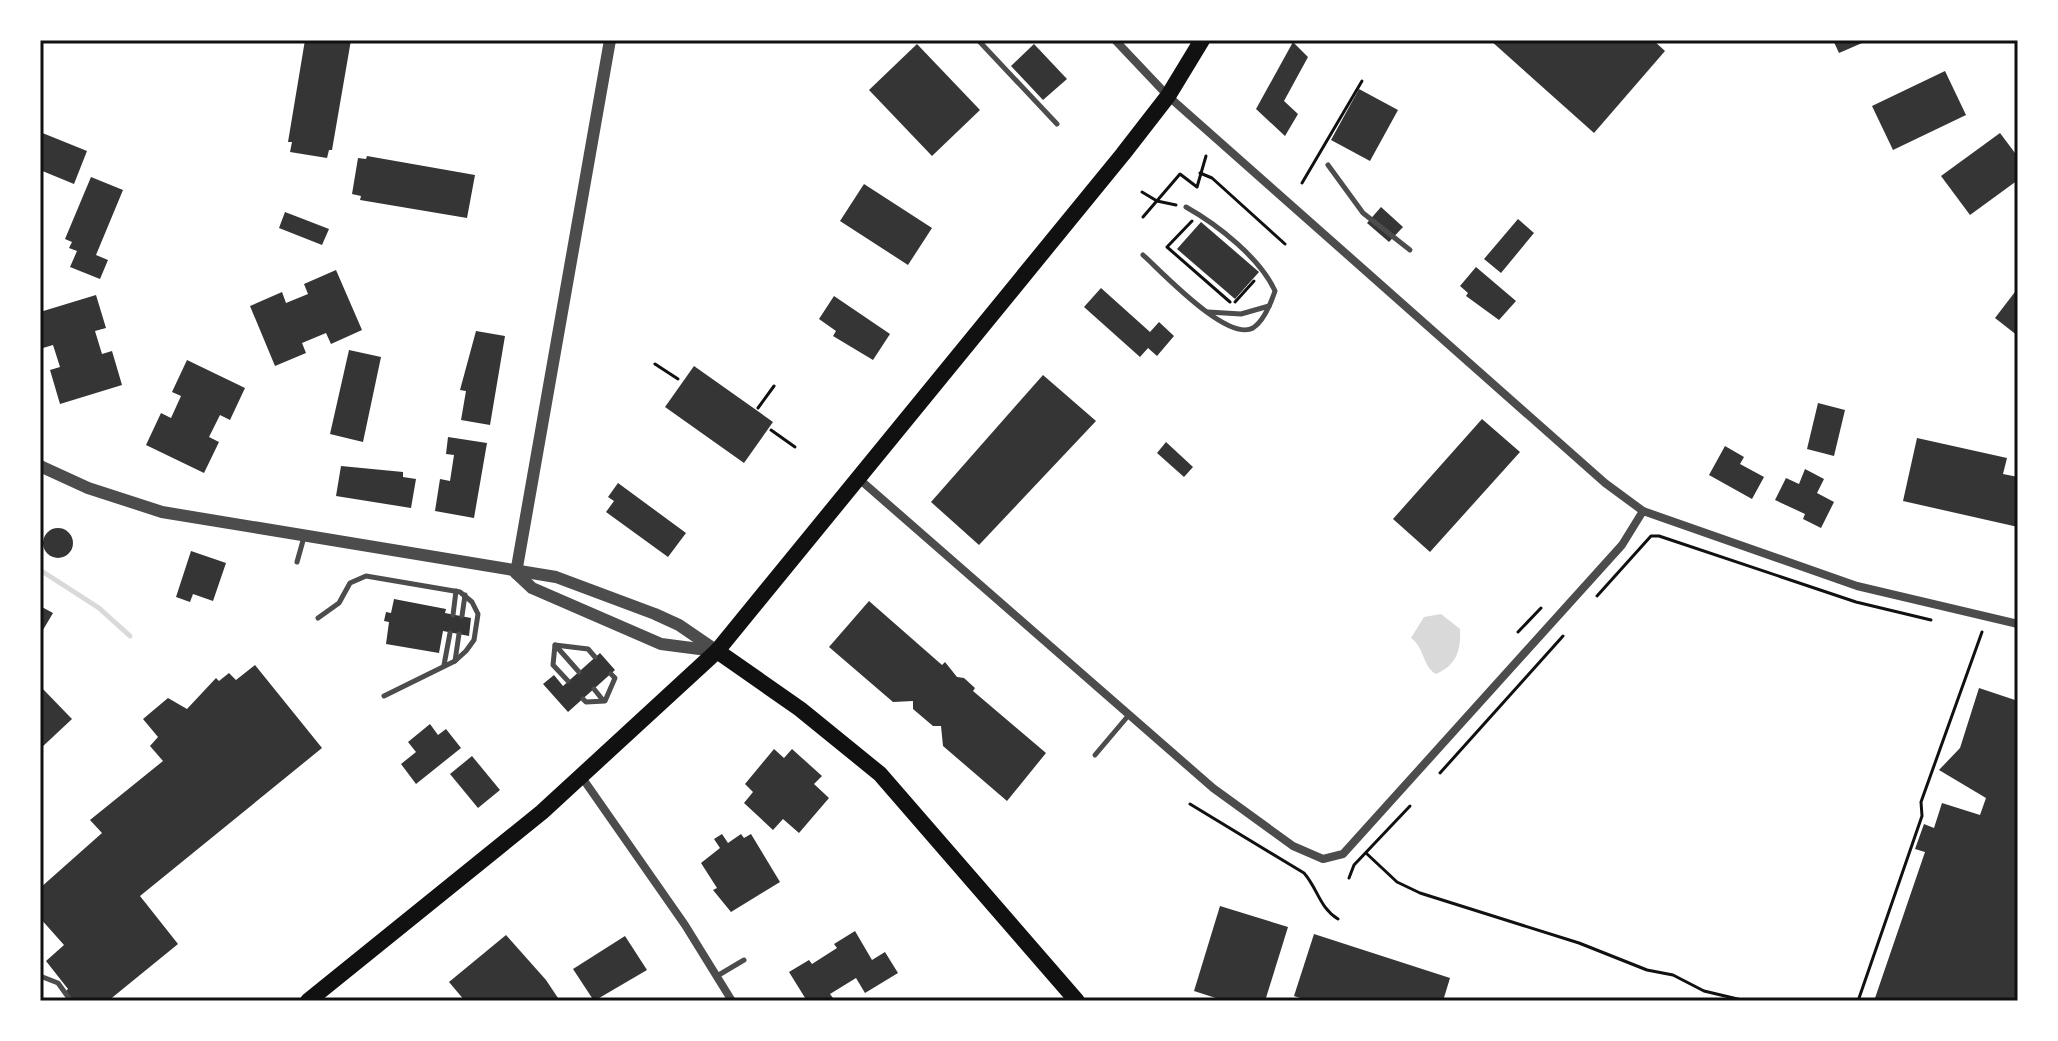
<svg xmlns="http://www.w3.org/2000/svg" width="2058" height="1041" font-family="'Open Sans',sans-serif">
  <rect width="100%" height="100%" fill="#fff"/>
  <path fill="#d9d9d9" d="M1441,614l19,15c1,21 -3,36 -24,45 -14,-8 -11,-26 -25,-36l13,-21z"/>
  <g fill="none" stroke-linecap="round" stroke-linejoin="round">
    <polyline stroke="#d9d9d9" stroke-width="5" points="40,570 99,608 130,636"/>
  </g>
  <g fill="#353535">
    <polygon points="305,40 351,40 332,150 329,150 327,158 290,152 292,142 288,142"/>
    <polygon points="1490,40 1653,40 1665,51 1594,133"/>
    <polygon points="1833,40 1869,40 1839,53"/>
    <polygon points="1293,42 1308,57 1284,101 1298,114 1285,136 1256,109"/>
    <polygon points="917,44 980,110 932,156 869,90"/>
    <polygon points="1034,44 1067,79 1043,100 1011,66"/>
    <polygon points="1945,71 1966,115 1893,150 1872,106"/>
    <polygon points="1359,89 1398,110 1370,161 1331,140"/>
    <polygon points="40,132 87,151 74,184 40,170"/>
    <polygon points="2000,133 2018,157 2018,180 1970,215 1941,176"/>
    <polygon points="367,156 475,175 467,218 360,200 361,196 352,194 358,158 366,159"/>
    <polygon points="91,177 123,190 96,255 108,260 100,279 70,267 77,251 69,248 72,242 65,239"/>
    <polygon points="864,184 932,228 908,265 840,221"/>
    <polygon points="1381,207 1403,227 1389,242 1367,223"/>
    <polygon points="285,212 329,229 322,245 279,228"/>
    <polygon points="1518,219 1534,233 1501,273 1484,259"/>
    <polygon points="1201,222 1259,272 1235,299 1177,249"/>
    <polygon points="1476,267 1516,301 1499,320 1466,296 1468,293 1460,286"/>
    <polygon points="336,270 362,330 331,344 326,333 302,343 306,353 275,366 250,306 282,292 286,303 308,294 304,284"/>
    <polygon points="1101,288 1150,332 1159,322 1174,336 1157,356 1148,348 1140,357 1084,307"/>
    <polygon points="2018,288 2018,336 1995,318"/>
    <polygon points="96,295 106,328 95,331 102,354 112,351 122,385 60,404 50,370 60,367 53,345 43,348 40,312"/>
    <polygon points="834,296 890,334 873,360 833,336 836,331 819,319"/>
    <polygon points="476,331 505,336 490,425 461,420 466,391 460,390"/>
    <polygon points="349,350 381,357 363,442 330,434"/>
    <polygon points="187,360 245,388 230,420 220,415 209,437 219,442 204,473 146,445 161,413 171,418 181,396 172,392"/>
    <polygon points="694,366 773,422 744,463 665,407"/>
    <polygon points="1043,375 1096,421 979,545 931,502"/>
    <polygon points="1818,403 1845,410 1834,456 1807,449"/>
    <polygon points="1482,419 1520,452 1430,552 1393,519"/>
    <polygon points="448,437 487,443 474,518 435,511 440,479 450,481 454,455 446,454"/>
    <polygon points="1917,438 2007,458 2003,474 2018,477 2018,527 1903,501"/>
    <polygon points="1166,442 1193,467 1184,477 1157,453"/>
    <polygon points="1725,446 1744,457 1740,464 1764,477 1752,499 1709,475"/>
    <polygon points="341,466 403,472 403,477 416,479 411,508 336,496"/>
    <polygon points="1805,469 1824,479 1817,493 1834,502 1821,528 1803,519 1805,514 1775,500 1786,478 1799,484"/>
    <polygon points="618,483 686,533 668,557 606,512 614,501 608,497"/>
    <circle cx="58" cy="543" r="15"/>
    <polygon points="191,551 226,563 213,601 193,594 190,602 176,597"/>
    <polygon points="394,599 446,609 445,613 471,618 469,636 443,631 439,653 386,644 389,622 384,621 386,612 391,613"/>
    <polygon points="869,601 942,665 945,662 957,677 964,678 975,688 973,691 1046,753 1007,801 943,746 941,726 933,726 913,709 913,701 893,702 829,647"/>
    <polygon points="40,606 53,613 40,635"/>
    <polygon points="600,653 615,670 568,712 543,684 554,675 563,686"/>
    <polygon points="255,665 322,748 140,896 178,944 108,1001 72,1001 65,992 68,989 46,961 64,945 40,918 40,888 102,833 90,820 163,761 150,746 158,737 143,719 168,698 187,709 216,678 219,681 229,673 236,680"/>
    <polygon points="40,686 72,719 40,749"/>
    <polygon points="1979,688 2018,701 2018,1001 1874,1001 1925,852 1915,849 1924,824 1934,828 1942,803 1980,815 1986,798 1939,770 1960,748"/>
    <polygon points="430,724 438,735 446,729 461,748 416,784 401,764 416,752 408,742"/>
    <polygon points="774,749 784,758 792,749 822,776 814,784 829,798 799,833 783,819 773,830 744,803 753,792 745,784"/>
    <polygon points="472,756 500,790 478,808 450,774"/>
    <polygon points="722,834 728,843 741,834 744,838 751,834 780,882 731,912 713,890 717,888 701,863 720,848 714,839"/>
    <polygon points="1220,906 1288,927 1265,1001 1225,1001 1194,991"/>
    <polygon points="855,931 872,960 885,952 898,973 865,993 856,978 830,994 835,1001 807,1001 789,972 809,960 812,964 837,948 834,944"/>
    <polygon points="1314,934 1450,978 1443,1001 1309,1001 1294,996"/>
    <polygon points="506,935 546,980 560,1001 465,1001 449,982"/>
    <polygon points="625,936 647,970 594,1001 573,969"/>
  </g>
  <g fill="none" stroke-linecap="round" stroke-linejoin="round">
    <g stroke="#111" stroke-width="3">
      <polyline points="1200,173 1212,178 1285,244"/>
      <polyline points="1302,183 1362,81"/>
      <polyline points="1142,192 1157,201 1176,205"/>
      <polyline points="1143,217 1180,174 1197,187 1206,156"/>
      <polyline points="1192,221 1167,247 1230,302"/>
      <polyline points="1235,302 1254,281"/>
      <polyline points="655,364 678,379"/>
      <polyline points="758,408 774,386"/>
      <polyline points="771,430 795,447"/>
      <polyline points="1597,596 1651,536 1659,536 1856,602 1931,620"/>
      <polyline points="1518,632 1541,608"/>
      <polyline points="1440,773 1563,636"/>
      <path d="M1190,804l114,69c14,16 15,34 34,46"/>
      <polyline points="1366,853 1397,882 1420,893 1579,943 1647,970 1673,975 1704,991 1746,1001"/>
      <polyline points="1349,878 1354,865 1410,806"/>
      <polyline points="1858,1001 1922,816 1921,802 1982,632"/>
    </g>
    <g stroke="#4c4c4c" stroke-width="5">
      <polyline points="978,40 1057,124"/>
      <polyline points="1328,165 1363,213 1410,250"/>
      <path d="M1143,255c19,17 84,87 110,73 11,-7 18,-25 22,-37 -15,-33 -57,-66 -89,-84"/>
      <polyline points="1208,312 1241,314 1269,306"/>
      <polyline points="297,562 304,537"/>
      <polyline points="453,615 456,591"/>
      <polyline points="462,616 465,595"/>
      <polyline points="318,618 339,603 350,583 366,576 460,592 472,602 478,614 474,640 466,651 455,661 384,696"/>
      <polyline points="555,645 588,649 595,657"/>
      <polyline points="555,645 553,665 568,681"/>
      <polyline points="556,646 579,672"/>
      <polyline points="455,661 459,634"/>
      <polyline points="444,665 450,633"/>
      <polyline points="594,689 602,699"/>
      <polyline points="583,699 586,702 605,701 615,678 611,674"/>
      <polyline points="1095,755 1128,716"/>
      <polyline points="40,976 58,983 71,1001"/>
      <polyline points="717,976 744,960"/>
    </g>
    <g stroke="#4c4c4c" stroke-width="8">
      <polyline points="1115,40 1168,96 1605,483 1643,511 1857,586 2018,624"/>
      <polyline points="858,478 1213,788 1293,846 1323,859 1343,854 1622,545 1643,511"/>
      <polyline points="581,776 685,925 732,1001"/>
    </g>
    <g stroke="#4c4c4c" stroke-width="12">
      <polyline points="40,466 88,488 162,512 556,577 655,614 679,625 717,651"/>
      <polyline points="516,573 610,40"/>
      <polyline points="516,573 532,588 661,644 715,651"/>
    </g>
    <g stroke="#111" stroke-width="16">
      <polyline points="717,651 800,709 880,774 1077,1001"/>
      <polyline points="308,1001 542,812 717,651 1123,154 1168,96 1202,40"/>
    </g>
  </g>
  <rect width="2058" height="1041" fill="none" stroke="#ffffff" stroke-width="84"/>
  <rect x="42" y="42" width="1974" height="957" fill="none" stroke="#111" stroke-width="3"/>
</svg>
